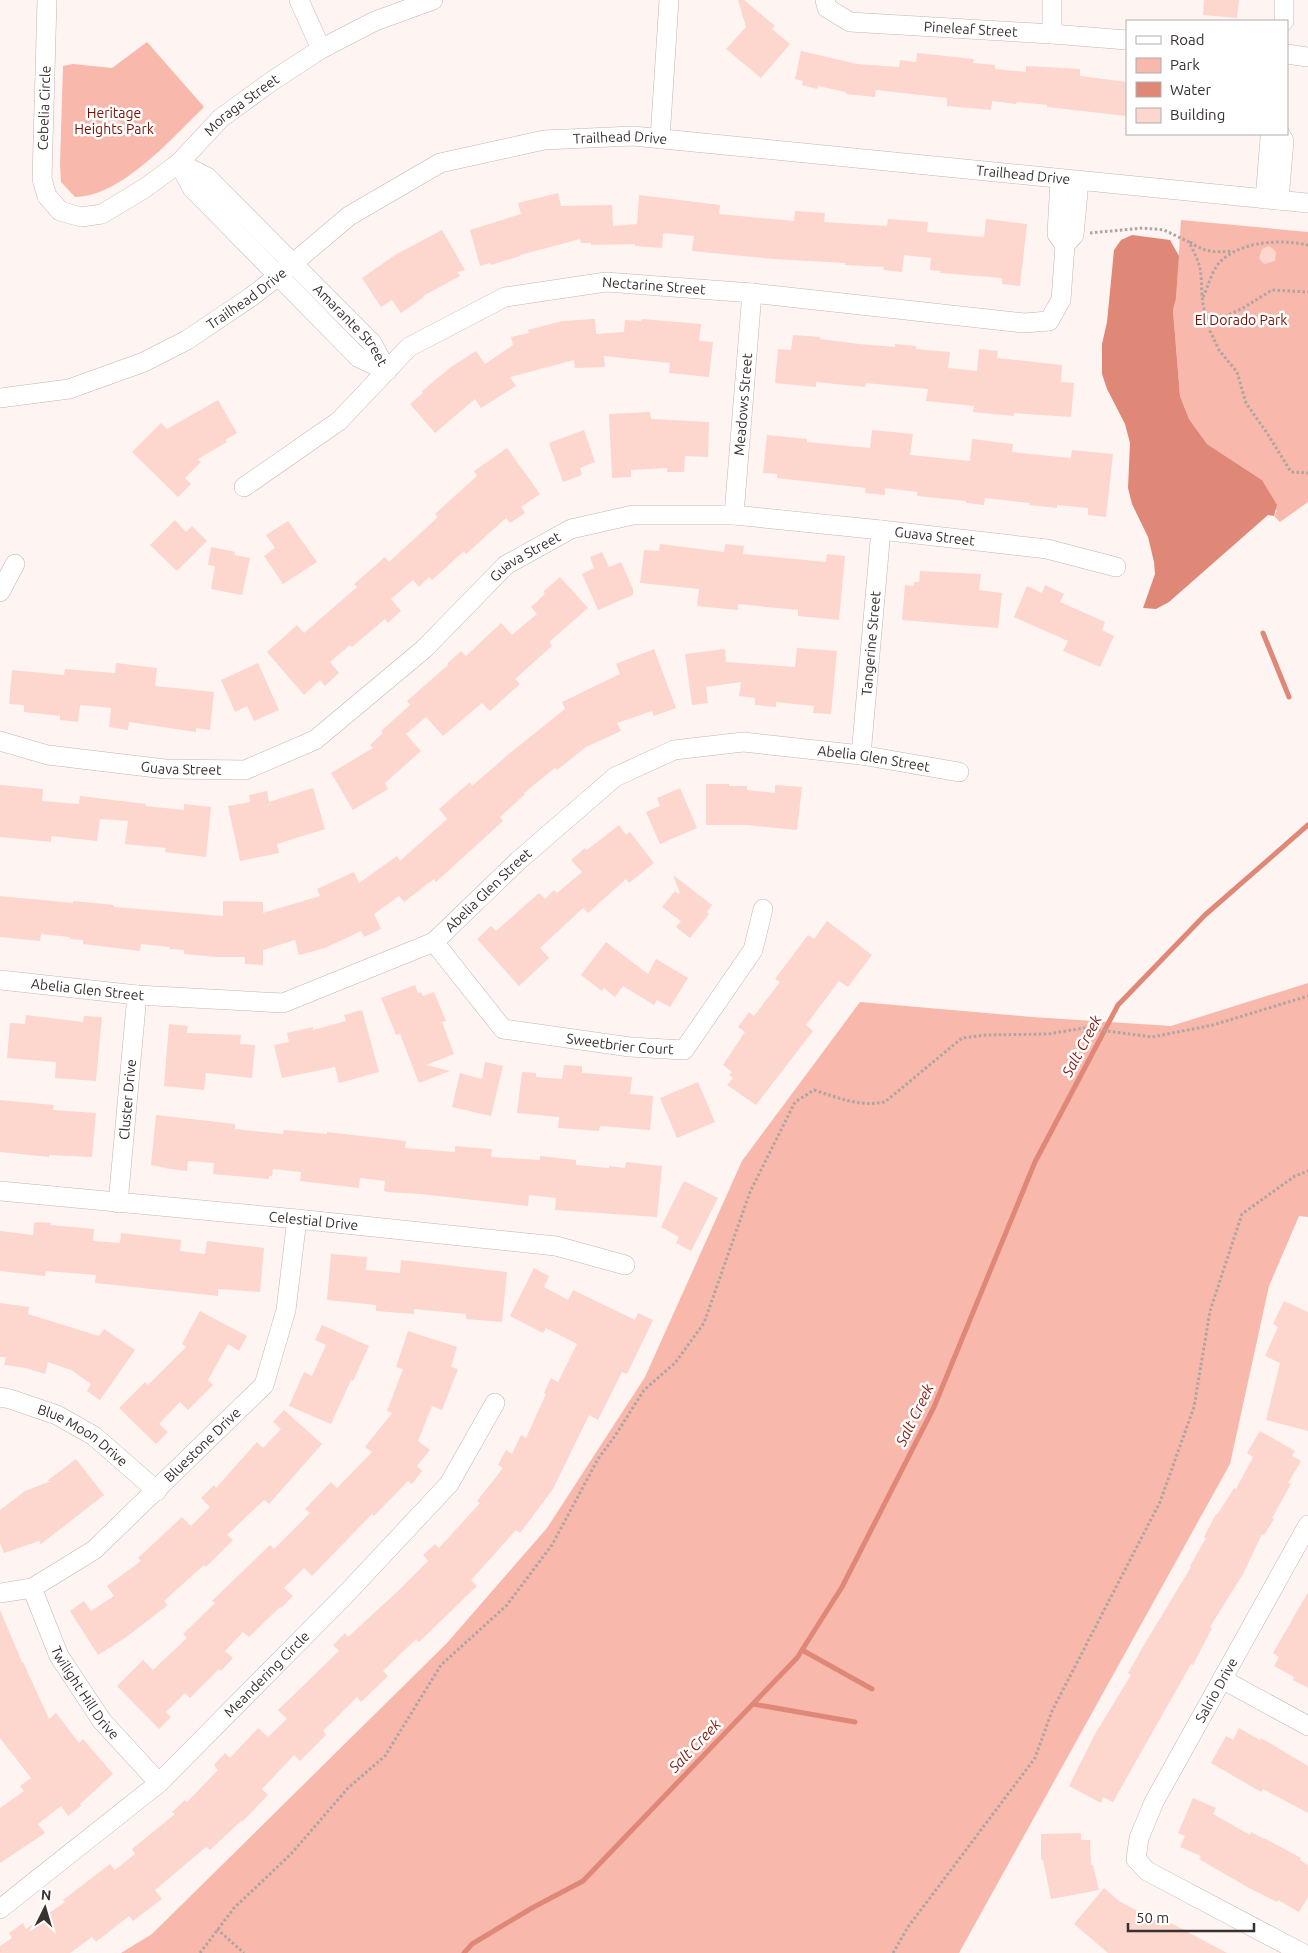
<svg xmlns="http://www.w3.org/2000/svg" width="1308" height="1953" font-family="Ubuntu,sans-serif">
  <rect width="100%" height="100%" fill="#fef4f1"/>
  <g fill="#f8b9ac">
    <path d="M147,42l57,65c-31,30 -83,90 -129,90l-14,-15 -1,-18 3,-98 10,-2 39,4z"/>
    <polygon points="1181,220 1308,232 1308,502 1280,522 1274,516 1277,511 1262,480 1207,444 1189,419 1180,396 1173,310 1176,299"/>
    <polygon points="1308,983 1308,1217 1299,1216 1269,1286 1230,1464 959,1953 121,1953 152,1934 447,1643 547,1528 645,1377 742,1161 860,1002 1032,1017 1171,1026"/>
  </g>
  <polygon fill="#e08877" points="1132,235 1170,240 1179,256 1176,299 1173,310 1180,396 1189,419 1207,444 1262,480 1277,505 1274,516 1268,515 1169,602 1156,609 1143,608 1155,574 1154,562 1148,537 1132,504 1128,488 1130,443 1125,424 1107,389 1102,374 1102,344 1107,322 1114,250 1121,240"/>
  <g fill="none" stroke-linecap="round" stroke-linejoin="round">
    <g stroke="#e08877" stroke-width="5">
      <polyline points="1263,633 1289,697"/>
      <polyline points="802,1650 872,1689"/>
      <polyline points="753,1704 855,1722"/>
      <polyline points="464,1953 472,1944 532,1908 583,1881 797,1658 842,1587 934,1407 1035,1162 1118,1005 1205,915 1308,825"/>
    </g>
  </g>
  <g fill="#fdd6ce">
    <polygon points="738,0 744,0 775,26 772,29 790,44 761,78 726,49 746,27"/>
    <polygon points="1204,0 1239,0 1237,18 1203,15"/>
    <polygon points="801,51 857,64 899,67 900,60 916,62 917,53 974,59 973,63 995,65 995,69 1026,72 1026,66 1080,69 1080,76 1127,82 1127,116 1047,107 1047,105 1017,102 1016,104 992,101 991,110 947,106 947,98 876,90 875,97 846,94 846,92 818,86 817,89 802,85 803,81 795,79"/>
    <polygon points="102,115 122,122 110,131 103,128"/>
    <polygon points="558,193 561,206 612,205 613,226 637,224 639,195 720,205 719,214 794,221 795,211 825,213 824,222 887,226 888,219 928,222 927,232 984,237 986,219 1027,224 1020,286 1002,284 1002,278 940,273 941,271 930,270 931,258 904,255 902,272 883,270 884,267 845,265 845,263 773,259 692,251 694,236 663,233 662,248 635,246 635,244 591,245 591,243 581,243 580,239 520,255 520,256 491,265 490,263 480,266 470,230 521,214 518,203"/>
    <polygon points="442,230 465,270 457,272 460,276 423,296 424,297 401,313 392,300 381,307 362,278 395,255"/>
    <polygon points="1269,246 1276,252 1275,261 1264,264 1259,258 1262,249"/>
    <polygon points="595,319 596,334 624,332 625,320 641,321 642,319 701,324 699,341 713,342 709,377 669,373 670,363 604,356 605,367 575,368 574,360 510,377 516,386 481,408 475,399 435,433 410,404 423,393 422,391 451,367 476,351 485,364 513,345 511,337 529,333 528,330 562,321"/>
    <polygon points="793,335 820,337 820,339 859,344 895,347 895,344 916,346 916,349 950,352 948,368 977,371 979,349 998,351 997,358 1062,365 1061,382 1074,383 1071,417 1014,413 1014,416 973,412 974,406 926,401 928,389 866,383 865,387 816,382 816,387 775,383 778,349 791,350"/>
    <polygon points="218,400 237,433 225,440 227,442 198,459 201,462 185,478 191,484 178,497 132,452 161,423 167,429"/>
    <polygon points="650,412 651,419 709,422 708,457 685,456 684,472 667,472 667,468 631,470 631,477 612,478 609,414"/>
    <polygon points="584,430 595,462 580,468 582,475 563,482 549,443"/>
    <polygon points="872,430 913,434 910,455 970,461 972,439 1013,444 1012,452 1071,458 1072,450 1113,454 1106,517 1088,515 1088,508 1057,505 1057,508 1029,505 1030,503 985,498 984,505 966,503 966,501 917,496 918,492 885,488 885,495 865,493 866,488 777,478 777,474 763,473 767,435 807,439 807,442 870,448"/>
    <polygon points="507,448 540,494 521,507 525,513 510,523 506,518 466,554 464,551 432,580 429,577 419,587 413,580 391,599 401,611 388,623 385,619 352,647 350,645 330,662 339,673 325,686 320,680 304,695 267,652 297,625 304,633 357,587 354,584 385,557 389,562 438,517 435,514 477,476 474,471"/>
    <polygon points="175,520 186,532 192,526 207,541 177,571 150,545"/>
    <polygon points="288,521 317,562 283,584 264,556 275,548 266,535"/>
    <polygon points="660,544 724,552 725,544 744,546 743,554 826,562 827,554 845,556 839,620 798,616 798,610 738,604 738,610 697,606 699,589 640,583 644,550 659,551"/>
    <polygon points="211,547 235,552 234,555 250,558 242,595 211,589 215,566 208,565"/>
    <polygon points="602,552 609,567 621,562 633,589 633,595 598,610 582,574 594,568 590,557"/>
    <polygon points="920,571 981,574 979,590 1002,593 998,628 902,620 905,585 914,586 914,582 919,582"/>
    <polygon points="560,577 588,608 549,642 552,646 515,679 520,684 490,711 482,703 443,736 426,717 406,734 421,751 385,783 388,789 353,810 331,773 373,748 370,745 383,733 381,731 410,705 407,701 448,665 447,664 461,651 466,656 501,623 512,635 526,623 537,614 531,607 545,594 543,592"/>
    <polygon points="1045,585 1064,594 1060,602 1105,622 1102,630 1114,636 1100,667 1063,651 1068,641 1014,617 1027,586 1042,593"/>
    <polygon points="797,648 837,651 831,714 813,713 814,706 776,702 776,707 755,705 755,698 739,696 741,682 706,687 708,703 692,705 685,654 725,649 726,662 795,667"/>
    <polygon points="654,649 676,708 654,716 652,711 617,723 621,731 586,747 557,770 555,768 524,793 525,794 500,817 503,821 436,882 434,879 404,902 399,896 374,914 381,929 364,937 361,931 325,948 299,955 295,940 263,950 263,965 245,964 245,957 217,957 184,954 184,950 169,949 170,947 141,944 140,951 83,944 83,940 69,939 70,937 41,934 40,941 0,937 0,896 73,903 73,901 114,905 114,907 223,916 223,901 263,902 263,913 320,896 317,889 354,872 359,883 397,856 400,861 447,819 439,809 470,782 472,786 510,753 565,709 562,702 620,674 616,664"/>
    <polygon points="116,663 157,668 155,686 214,692 210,730 196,728 196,732 129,722 128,730 109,727 111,708 80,705 78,722 60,720 60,716 24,712 24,705 9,704 12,670 64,675 65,669 115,673"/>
    <polygon points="258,663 279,710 254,721 247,706 235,712 221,680"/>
    <polygon points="706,784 729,784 729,786 747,786 747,790 775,793 775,785 802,787 797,830 747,825 706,825"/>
    <polygon points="0,785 43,789 42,801 79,804 80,796 146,804 145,806 184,810 184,804 211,807 206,857 165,852 166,848 125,844 128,821 100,819 97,841 51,836 51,842 0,837"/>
    <polygon points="313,788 325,829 277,844 279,853 240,861 228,806 250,802 249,795 267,791 269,802"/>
    <polygon points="680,788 697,828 660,844 646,812 660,806 657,798"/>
    <polygon points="619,825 626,835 630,832 654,863 629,883 626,879 588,913 583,908 540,948 549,958 519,986 477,939 491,926 496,931 539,893 545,899 554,890 557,893 582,872 571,860 585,848 587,850"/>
    <polygon points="673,875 712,905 707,912 709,914 690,938 676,927 681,921 662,907 675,891 678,894 680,893"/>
    <polygon points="827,921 872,955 848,987 839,981 806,1025 813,1031 756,1105 727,1085 733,1078 729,1075 732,1072 723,1065 745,1032 738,1027 749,1012 754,1016 780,982 775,979 808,935 814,939"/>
    <polygon points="606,942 648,974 656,959 688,978 670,1007 657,1000 654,1005 623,986 615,997 604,988 602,991 581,975"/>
    <polygon points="415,985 418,993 421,992 423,996 434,992 446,1021 442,1022 454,1054 426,1065 450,1071 419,1083 400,1034 396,1035 381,998"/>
    <polygon points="362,1010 379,1072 339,1083 335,1067 282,1078 274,1045 289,1042 287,1033 313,1027 313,1030 346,1021 344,1015"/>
    <polygon points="26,1015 83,1022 84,1016 102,1017 96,1081 55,1078 56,1062 7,1058 10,1023 25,1024"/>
    <polygon points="169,1024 188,1026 187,1033 241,1035 240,1044 255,1045 252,1078 206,1073 204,1090 164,1086"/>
    <polygon points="485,1062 503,1066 491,1116 452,1107 460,1073 482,1079"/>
    <polygon points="564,1065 582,1066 582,1073 632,1077 630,1094 653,1096 650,1130 600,1126 599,1131 558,1128 559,1117 517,1113 522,1072 536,1073 536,1077 562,1079"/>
    <polygon points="698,1082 715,1122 677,1138 660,1098"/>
    <polygon points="0,1100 54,1105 53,1110 96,1113 92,1157 49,1155 49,1157 0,1152"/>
    <polygon points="156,1115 235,1124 235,1129 283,1134 284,1130 327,1134 327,1132 406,1141 405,1148 455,1152 455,1146 492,1149 491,1157 540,1160 540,1156 576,1160 576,1165 609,1168 609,1166 625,1168 626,1162 662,1166 657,1217 555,1210 556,1198 529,1195 528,1206 421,1194 387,1192 384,1191 385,1181 360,1178 359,1188 300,1181 301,1172 273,1169 272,1176 269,1176 269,1179 213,1174 214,1163 188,1161 187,1171 170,1169 151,1165"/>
    <polygon points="684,1181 718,1198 691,1251 676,1243 679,1237 661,1227"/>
    <polygon points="38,1222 51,1223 51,1225 94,1229 93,1241 120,1243 121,1233 181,1240 180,1251 205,1254 207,1241 264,1248 260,1292 218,1289 218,1296 95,1283 96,1275 46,1271 45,1276 0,1271 0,1231 33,1235 34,1223"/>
    <polygon points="331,1254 367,1257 366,1270 400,1273 401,1260 507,1272 502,1322 466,1319 466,1314 414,1309 414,1314 376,1311 376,1305 327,1300"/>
    <polygon points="534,1268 549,1276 544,1287 568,1300 573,1290 635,1320 638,1313 653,1320 627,1374 622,1372 598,1420 589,1415 553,1489 520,1533 516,1530 471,1580 477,1586 419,1642 416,1639 383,1671 388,1676 361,1702 357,1697 323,1731 326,1735 300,1761 294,1755 262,1789 268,1795 242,1822 241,1821 210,1850 206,1847 155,1890 162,1899 133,1921 129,1916 96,1942 92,1937 70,1953 0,1953 0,1946 12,1938 9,1933 23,1923 26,1929 65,1902 63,1900 110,1864 115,1870 135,1854 132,1849 175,1814 172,1812 185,1800 187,1802 218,1770 214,1765 225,1753 230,1758 258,1728 268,1737 287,1719 278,1710 339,1651 333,1645 345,1633 348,1637 398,1591 428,1561 423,1555 435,1544 439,1548 480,1503 477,1501 503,1468 498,1465 506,1450 512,1454 521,1435 526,1438 546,1394 544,1393 551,1378 558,1382 577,1344 546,1328 543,1333 510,1316"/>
    <polygon points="1284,1301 1308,1312 1308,1431 1266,1420 1280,1363 1265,1356 1278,1327 1273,1324"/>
    <polygon points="0,1303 29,1307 28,1314 99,1336 104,1329 135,1350 100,1400 87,1391 91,1384 71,1370 48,1362 45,1374 26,1368 4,1365 6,1357 0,1357"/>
    <polygon points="200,1311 247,1336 239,1351 228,1344 208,1380 213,1385 188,1410 180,1402 159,1424 168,1432 156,1444 119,1408 145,1382 148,1385 186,1347 182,1344"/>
    <polygon points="322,1325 369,1346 353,1381 351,1380 331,1424 289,1406 304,1372 312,1376 326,1345 315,1340"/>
    <polygon points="408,1331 457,1347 451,1367 458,1369 442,1410 432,1406 418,1441 430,1450 417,1466 422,1471 412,1484 408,1481 374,1516 372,1514 312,1576 304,1568 284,1588 293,1596 281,1608 280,1607 249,1637 243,1632 225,1651 233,1658 221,1671 219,1669 190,1698 185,1693 166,1712 171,1717 159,1729 117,1686 143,1660 153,1670 187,1638 183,1634 215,1603 212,1601 270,1545 274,1549 310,1513 305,1509 331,1482 337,1488 372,1452 365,1447 392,1413 387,1411 403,1369 396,1367"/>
    <polygon points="284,1410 322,1444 269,1504 264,1500 227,1535 233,1540 206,1567 204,1565 164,1601 168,1605 125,1638 98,1655 70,1611 84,1601 91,1611 114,1596 107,1586 141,1561 138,1558 182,1517 191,1526 210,1507 201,1498 214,1485 216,1488 257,1442 263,1448 281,1429 273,1422"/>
    <polygon points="1260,1431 1295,1451 1292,1456 1301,1461 1288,1483 1291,1484 1272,1518 1274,1519 1264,1535 1262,1534 1243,1574 1210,1627 1212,1628 1193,1665 1191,1664 1113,1802 1103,1797 1101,1803 1069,1786 1095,1734 1131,1675 1128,1673 1141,1650 1191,1567 1190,1566 1206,1538 1204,1537 1216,1514 1217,1515 1234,1488 1236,1489 1253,1457 1247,1453"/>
    <polygon points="76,1459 104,1495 41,1544 39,1541 4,1553 0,1543 0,1510 25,1491 51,1481 47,1481"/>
    <polygon points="1308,1592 1308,1688 1293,1680 1294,1677 1274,1666 1279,1657 1273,1653"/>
    <polygon points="0,1610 22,1662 23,1662 49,1719 56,1713 79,1743 83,1739 113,1774 80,1804 81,1806 68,1816 61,1806 38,1824 45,1833 0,1863 0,1808 24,1791 20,1786 31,1778 0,1738"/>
    <polygon points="1239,1728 1260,1740 1261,1738 1308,1766 1308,1813 1263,1789 1261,1792 1211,1763 1226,1736 1233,1740"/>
    <polygon points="1193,1798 1216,1808 1213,1814 1250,1835 1251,1832 1264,1839 1264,1838 1301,1858 1300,1860 1308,1865 1308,1897 1299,1912 1278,1900 1277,1902 1249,1888 1199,1859 1201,1856 1180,1847 1185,1836 1178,1833"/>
    <polygon points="1081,1833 1081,1840 1090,1840 1091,1865 1093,1865 1099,1890 1051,1899 1043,1860 1041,1860 1041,1834"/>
    <polygon points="1104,1888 1119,1901 1162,1924 1165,1920 1227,1953 1108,1953 1074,1924"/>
  </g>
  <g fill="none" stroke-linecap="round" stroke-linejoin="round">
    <defs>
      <g id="minor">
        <path id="s1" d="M47,0l-5,179 5,17 13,15 21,6 21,-3 43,-26 34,-25 42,-45 51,-37 49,-32 54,-28 58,-21"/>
        <polyline points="299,0 321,49"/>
        <path id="s2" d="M825,0l2,8 23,14 202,12 75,6"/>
        <polyline points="1284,21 1284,0"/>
        <polyline points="1052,34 1052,0"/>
        <polyline points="1287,54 1308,57"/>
        <polyline points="660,139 669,0"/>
        <path id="s3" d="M179,163l28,14 165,166 15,28"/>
        <polyline points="179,163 192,188 359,358 387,371"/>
        <polyline points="1060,180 1057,234 1065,245"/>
        <polyline points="1265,199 1270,138 1274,134"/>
        <polyline points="1279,200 1284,141 1280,134"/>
        <path id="s4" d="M0,398l69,-9 75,-27 43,-22 64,-43 27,-21 71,-60 91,-53 104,-23 89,-4 675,67"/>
        <path id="s5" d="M244,487l95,-66 70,-74 96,-50 101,-15 146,11 272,30 25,-2 12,-21 4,-55 9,-10 5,-54"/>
        <path id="s6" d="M734,515l18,-222"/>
        <polyline points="0,592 15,564"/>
        <path id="s7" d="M0,741l48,14 117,14 80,1 70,-30 109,-91 82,-84 65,-36 62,-14h101l147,15 166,19 69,18"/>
        <path id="s8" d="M861,755l20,-225"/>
        <path id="s9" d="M434,942l69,87 127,18 54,3 69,-100 10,-41"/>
        <path id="s10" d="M0,980l137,15 146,8 151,-61 84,-81 97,-84 59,-27 69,-8 118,13 98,17"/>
        <path id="s11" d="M0,1191l297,28 259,27 69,19"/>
        <path id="s12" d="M118,1203l19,-208"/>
        <path id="s13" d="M0,1397l10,2 47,16 37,21 63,55"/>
        <path id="s14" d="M32,1588l27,68 43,65 57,62"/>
        <path id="s15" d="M0,1593l32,-5 62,-38 170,-165 22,-75 11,-91"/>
        <polyline points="1222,1679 1308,1726"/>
        <path id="s16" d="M0,1909l159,-126 188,-190 102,-109 46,-81"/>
        <path id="s17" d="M1302,1953l-155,-82 -11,-12 3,-21 15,-36 154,-277"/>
      </g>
    </defs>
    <use href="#minor" stroke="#c5b5b2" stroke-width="20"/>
    <g stroke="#aea5a3" stroke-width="3" stroke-dasharray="2.5 2.5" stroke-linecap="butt">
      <path d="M1090,233l53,-5 21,2 25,12c4,8 9,17 11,26 3,17 -1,41 11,55l-1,8 9,19 18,22 9,31 21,30 24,39 17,1"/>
      <path d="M1190,242c13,10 27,11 43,9"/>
      <path d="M1203,297c5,-10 9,-27 17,-35 21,-21 60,-23 88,-17"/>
      <polyline points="1211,323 1243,308 1272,290 1308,292"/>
      <polyline points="217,1929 244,1953"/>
      <path d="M200,1953l34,-45 57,-54 57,-66 37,-32 56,-91 66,-60 45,-60 46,-86 17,-23 29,-46 31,-27 29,-40 46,-131 45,-90 19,-12c25,8 45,17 71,12l77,-64 24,-3 62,-1 36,-6 68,9 61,-12 95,-29"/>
      <polyline points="893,1953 908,1927 1035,1758 1052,1711 1160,1502 1194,1407 1210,1311 1242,1214 1295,1176 1308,1171"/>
    </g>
    <use href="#minor" stroke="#fff" stroke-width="19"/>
  </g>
  <g text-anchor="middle" stroke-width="5" stroke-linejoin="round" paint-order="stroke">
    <g font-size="14" fill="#383130" stroke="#fff">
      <text dy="5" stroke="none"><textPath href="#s2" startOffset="156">Pineleaf Street</textPath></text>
      <text dy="5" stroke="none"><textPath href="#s1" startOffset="438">Moraga Street</textPath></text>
      <text transform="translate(44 108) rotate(-88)" y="5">Cebelia Circle</text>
      <text dy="5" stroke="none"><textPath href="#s4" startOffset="690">Trailhead Drive</textPath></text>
      <text dy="5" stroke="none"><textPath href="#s4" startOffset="1095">Trailhead Drive</textPath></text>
      <text dy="5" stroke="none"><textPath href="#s5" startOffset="476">Nectarine Street</textPath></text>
      <text dy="5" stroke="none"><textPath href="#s4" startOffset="270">Trailhead Drive</textPath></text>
      <text dy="5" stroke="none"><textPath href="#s3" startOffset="238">Amarante Street</textPath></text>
      <text dy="5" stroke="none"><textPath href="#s6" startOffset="111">Meadows Street</textPath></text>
      <text dy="5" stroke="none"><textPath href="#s7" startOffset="1024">Guava Street</textPath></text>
      <text dy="5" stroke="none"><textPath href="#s7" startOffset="604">Guava Street</textPath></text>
      <text dy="5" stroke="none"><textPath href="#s8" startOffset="112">Tangerine Street</textPath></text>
      <text dy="5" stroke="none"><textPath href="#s10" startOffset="958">Abelia Glen Street</textPath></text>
      <text dy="5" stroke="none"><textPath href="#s7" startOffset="184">Guava Street</textPath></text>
      <text dy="5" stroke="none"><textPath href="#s10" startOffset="522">Abelia Glen Street</textPath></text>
      <text dy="5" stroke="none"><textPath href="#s10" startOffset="88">Abelia Glen Street</textPath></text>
      <text dy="5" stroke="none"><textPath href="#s9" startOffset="229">Sweetbrier Court</textPath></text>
      <text dy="5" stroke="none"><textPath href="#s12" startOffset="104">Cluster Drive</textPath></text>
      <text dy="5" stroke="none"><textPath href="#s11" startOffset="315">Celestial Drive</textPath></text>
      <text dy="5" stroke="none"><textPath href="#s13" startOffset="92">Blue Moon Drive</textPath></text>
      <text dy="5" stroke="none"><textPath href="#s15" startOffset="256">Bluestone Drive</textPath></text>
      <text dy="5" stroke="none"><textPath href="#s16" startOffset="356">Meandering Circle</textPath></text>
      <text dy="5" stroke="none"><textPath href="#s17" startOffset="380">Salrio Drive</textPath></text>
      <text dy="5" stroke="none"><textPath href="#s14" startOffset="118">Twilight Hill Drive</textPath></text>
    </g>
    <g font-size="14" fill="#7b1002" stroke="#fff">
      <text x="114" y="118">Heritage<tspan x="114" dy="16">Heights Park</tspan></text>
      <text x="1241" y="325">El Dorado Park</text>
    </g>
    <g font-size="15" font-style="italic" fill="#841b0c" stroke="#fff">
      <text transform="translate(1082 1046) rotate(-62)" y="5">Salt Creek</text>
      <text transform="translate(915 1415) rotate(-64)" y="5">Salt Creek</text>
      <text transform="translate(695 1746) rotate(-46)" y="5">Salt Creek</text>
    </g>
  </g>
  <rect x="1126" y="20" width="162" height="115" fill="#ffffff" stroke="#afadac"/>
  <rect x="1136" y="36" width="25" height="8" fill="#ffffff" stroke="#afadac"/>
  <text x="1170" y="45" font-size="15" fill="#383130">Road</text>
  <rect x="1136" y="58" width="25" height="15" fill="#f8b9ac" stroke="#afadac"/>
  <text x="1170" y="70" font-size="15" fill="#383130">Park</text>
  <rect x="1136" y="82" width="25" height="15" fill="#e08877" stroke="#afadac"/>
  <text x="1170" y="95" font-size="15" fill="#383130">Water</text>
  <rect x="1136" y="108" width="25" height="15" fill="#fdd6ce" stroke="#afadac"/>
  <text x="1170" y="120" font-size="15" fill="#383130">Building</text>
  <g transform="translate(45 1908) rotate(5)" stroke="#ffffff" stroke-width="4" paint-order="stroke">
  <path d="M0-4L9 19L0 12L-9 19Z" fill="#383130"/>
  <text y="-8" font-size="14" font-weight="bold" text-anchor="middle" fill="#383130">N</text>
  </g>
  <path d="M1128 1923v8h126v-8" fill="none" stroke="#383130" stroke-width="2.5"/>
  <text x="1136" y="1923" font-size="15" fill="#383130" stroke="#ffffff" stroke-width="4" paint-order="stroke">50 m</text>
</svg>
